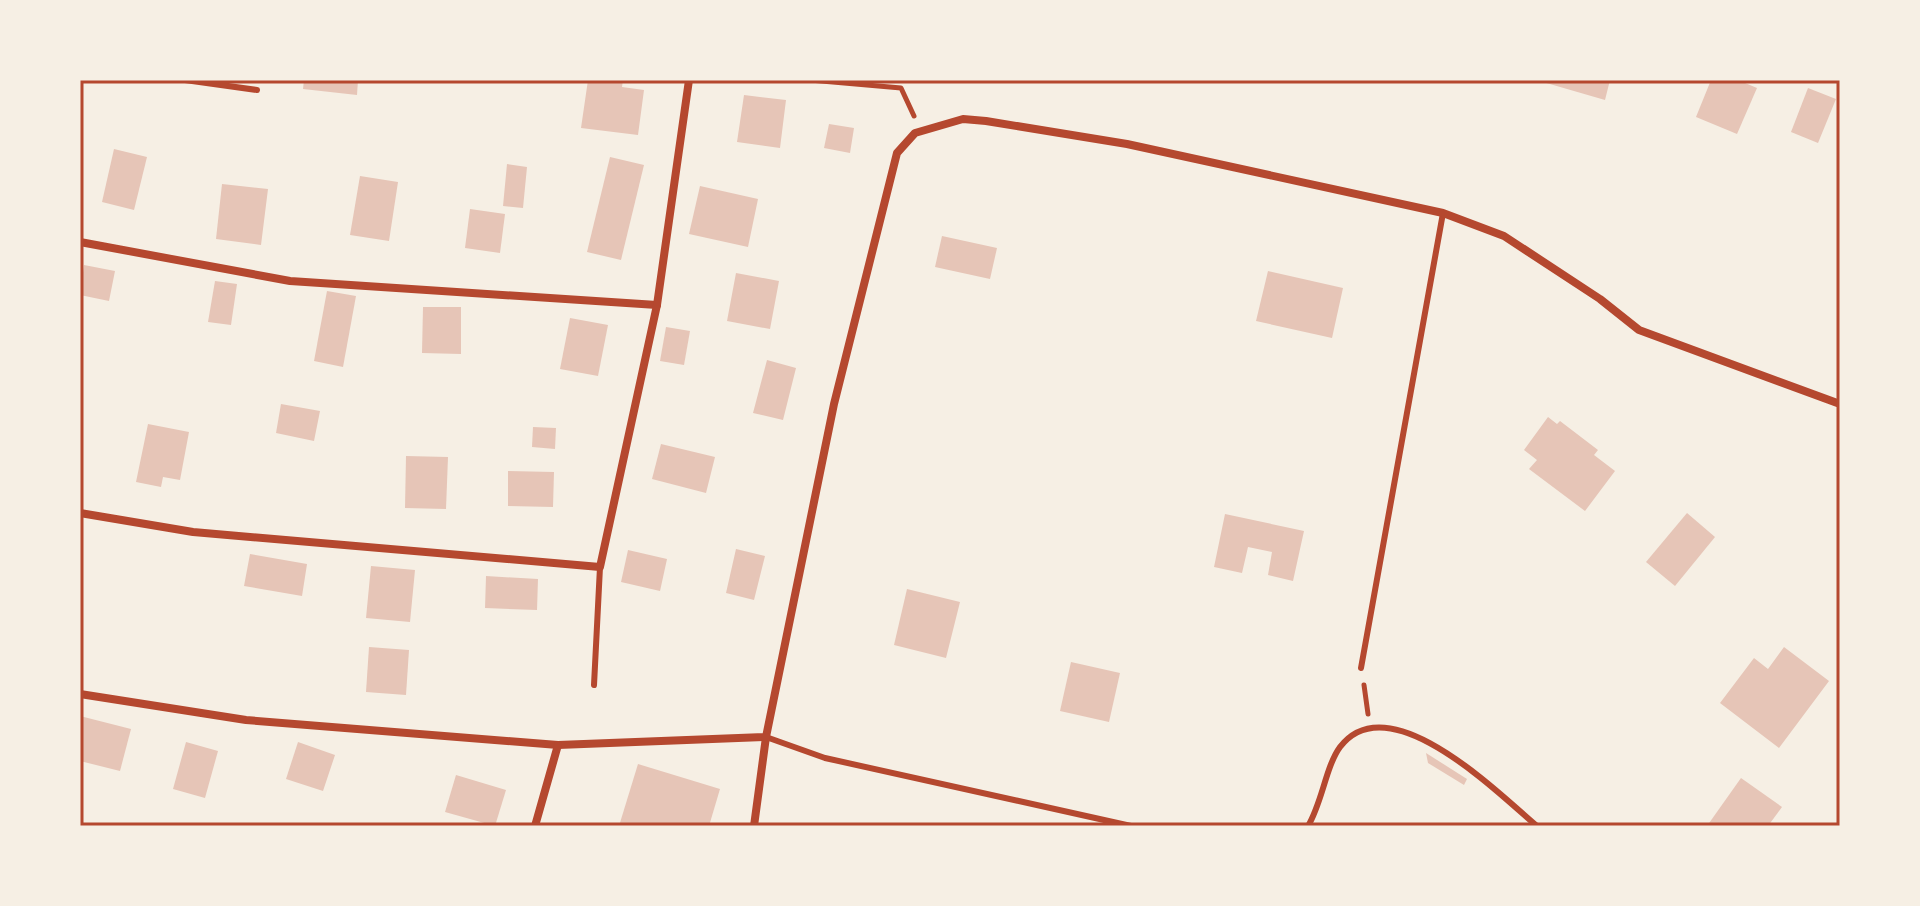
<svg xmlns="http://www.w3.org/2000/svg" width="1920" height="906" font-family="Raleway,sans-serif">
  <rect width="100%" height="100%" fill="#f6efe4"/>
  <g fill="#e6c5b7">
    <polygon points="304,80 358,80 357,95 303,89"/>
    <polygon points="588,80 623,80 622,87 644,90 638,135 581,128"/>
    <polygon points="1536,80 1610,80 1605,100"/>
    <polygon points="1711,80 1738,80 1757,88 1737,134 1696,117"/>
    <polygon points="1808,88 1836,99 1818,143 1791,132"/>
    <polygon points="744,95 786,100 780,148 737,142"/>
    <polygon points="829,124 854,128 850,153 824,148"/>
    <polygon points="114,149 147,157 134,210 102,202"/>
    <polygon points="610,157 644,165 621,260 587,252"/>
    <polygon points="507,164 527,167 523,208 503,206"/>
    <polygon points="360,176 398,182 389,241 350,235"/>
    <polygon points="222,184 268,189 261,245 216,239"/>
    <polygon points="700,186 758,199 748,247 689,234"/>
    <polygon points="470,209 505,214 500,253 465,248"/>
    <polygon points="942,236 997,248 990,279 935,267"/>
    <polygon points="84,265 115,271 109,301 80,295"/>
    <polygon points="1268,271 1343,288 1332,338 1256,321"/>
    <polygon points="736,273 779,281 770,329 727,321"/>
    <polygon points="215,281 237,284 231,325 208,322"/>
    <polygon points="327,291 356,296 343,367 314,361"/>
    <polygon points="423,307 461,307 461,354 422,353"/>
    <polygon points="570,318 608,325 598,376 560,369"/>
    <polygon points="666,327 690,331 684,365 660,361"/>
    <polygon points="767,360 796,368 783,420 753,413"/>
    <polygon points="281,404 320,411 314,441 276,433"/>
    <polygon points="1548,417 1557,424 1560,421 1598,450 1594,455 1615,471 1585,511 1529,469 1537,460 1524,450"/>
    <polygon points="148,424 189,432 180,480 163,477 161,487 136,482"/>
    <polygon points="533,427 556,428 555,449 532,447"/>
    <polygon points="661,444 715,457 706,493 652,479"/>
    <polygon points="406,456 448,457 446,509 405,508"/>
    <polygon points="508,471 554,472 553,507 508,506"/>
    <polygon points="1687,513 1715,537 1675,586 1646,562"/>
    <polygon points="1225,514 1304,531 1293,581 1268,575 1272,552 1248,547 1242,573 1214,567"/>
    <polygon points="736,549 765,556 754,600 726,593"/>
    <polygon points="628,550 667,559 660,591 621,582"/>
    <polygon points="250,554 307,564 302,596 244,586"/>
    <polygon points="371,566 415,570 410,622 366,618"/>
    <polygon points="486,576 538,579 537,610 485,608"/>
    <polygon points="907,589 960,602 946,658 894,645"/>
    <polygon points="369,647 409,650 406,695 366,692"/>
    <polygon points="1784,647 1829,681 1779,748 1720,703 1754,658 1768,669"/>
    <polygon points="1071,662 1120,673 1109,722 1060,711"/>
    <polygon points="80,716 131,729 120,771 80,761"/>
    <polygon points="186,742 218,751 205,798 173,789"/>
    <polygon points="298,742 335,755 323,791 286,779"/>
    <polygon points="1426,753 1467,779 1464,785 1428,763"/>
    <polygon points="638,764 720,789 709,826 619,826"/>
    <polygon points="456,775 506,790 495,826 445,812"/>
    <polygon points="1741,778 1782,807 1768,826 1707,826"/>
  </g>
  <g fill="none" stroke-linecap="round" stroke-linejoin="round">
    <g stroke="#b5482f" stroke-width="5">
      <polyline points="810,80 901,88 914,116"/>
      <polyline points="1364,685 1368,714"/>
    </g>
    <g stroke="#b5482f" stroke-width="6">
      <polyline points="185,80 257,90"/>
      <polyline points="1361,668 1443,213"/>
      <polyline points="594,685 600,567"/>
      <polyline points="766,737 825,758 1131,826"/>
      <path d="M1308,826c14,-23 18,-60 32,-79 49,-64 159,47 197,79"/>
    </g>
    <g stroke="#b5482f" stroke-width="8">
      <polyline points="80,242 290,281 657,305"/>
      <polyline points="80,513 193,532 600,567 657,305 689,80"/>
      <polyline points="80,694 246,720 558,745 766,737 834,404 897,153 915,133 963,119 986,121 1127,144 1443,213 1504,236 1600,299 1639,330 1840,404"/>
      <polyline points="535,826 558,745"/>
      <polyline points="754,826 766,737"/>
    </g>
  </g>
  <rect width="1920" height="906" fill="none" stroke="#f6efe4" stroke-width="164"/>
  <rect x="82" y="82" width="1756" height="742" fill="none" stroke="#b5482f" stroke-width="3"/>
</svg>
